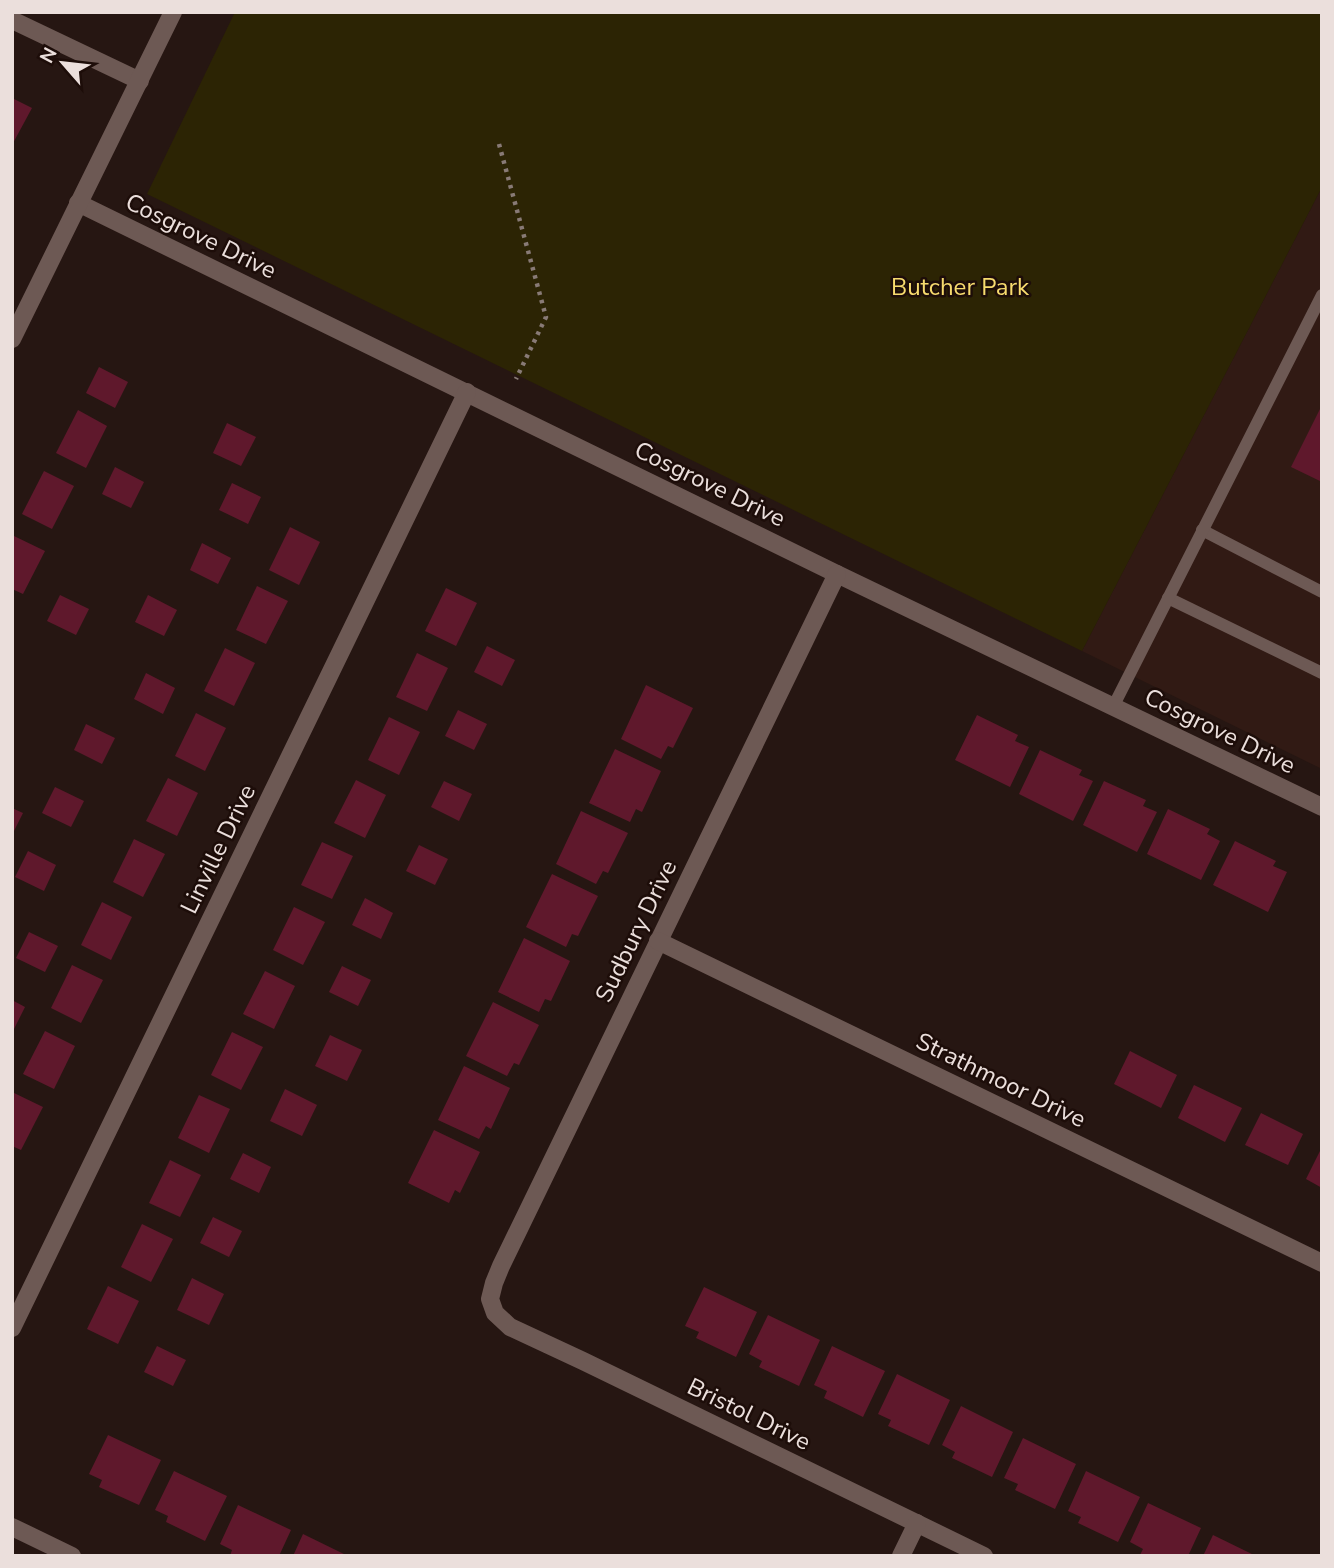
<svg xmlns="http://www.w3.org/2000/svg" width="1334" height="1568" font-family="'Nunito Sans',sans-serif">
  <rect width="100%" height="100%" fill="#261612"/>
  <polygon fill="#311a14" points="1322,187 1322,769 1082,651"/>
  <polygon fill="#2c2404" points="235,12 1322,12 1322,187 1082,651 147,194"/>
  <g fill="#5f182c">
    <polygon points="12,98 32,108 12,145"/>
    <polygon points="99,367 128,382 115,408 86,393"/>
    <polygon points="1322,405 1322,482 1291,467"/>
    <polygon points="78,410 107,426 86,468 56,453"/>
    <polygon points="227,423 256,437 241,466 213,453"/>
    <polygon points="115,467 144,482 131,508 102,494"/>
    <polygon points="44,471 74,486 52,529 22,514"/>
    <polygon points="232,483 261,497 248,524 219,510"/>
    <polygon points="290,527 320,542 299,585 269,570"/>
    <polygon points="14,536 45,551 23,594 12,589 12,540"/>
    <polygon points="202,543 231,558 218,584 190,570"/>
    <polygon points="257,586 288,601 266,644 236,630"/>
    <polygon points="446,588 477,603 456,646 425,631"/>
    <polygon points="60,595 89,609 76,635 47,621"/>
    <polygon points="148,595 177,610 164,636 135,622"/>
    <polygon points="487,646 515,660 502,686 474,672"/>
    <polygon points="225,648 255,663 234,706 204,691"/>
    <polygon points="417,653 448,668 427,711 396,697"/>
    <polygon points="146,673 175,688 163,714 134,699"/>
    <polygon points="646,685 693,708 673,748 668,746 661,759 621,739"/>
    <polygon points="458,710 487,724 474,750 445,736"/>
    <polygon points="196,713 226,728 205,771 175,756"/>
    <polygon points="977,715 1018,735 1015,741 1029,747 1010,787 955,760"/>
    <polygon points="389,717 420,732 399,775 368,760"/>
    <polygon points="86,724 115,738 102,764 74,750"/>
    <polygon points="615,749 661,771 642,812 636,809 630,822 589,803"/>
    <polygon points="1040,750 1082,770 1079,775 1093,781 1073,821 1019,794"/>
    <polygon points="168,778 198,793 177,836 146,821"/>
    <polygon points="356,780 386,795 365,838 334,823"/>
    <polygon points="444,781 472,794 459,821 431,807"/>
    <polygon points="1104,781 1146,800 1143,806 1157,812 1137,852 1083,825"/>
    <polygon points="55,787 84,801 71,827 42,813"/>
    <polygon points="12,808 23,813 12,835"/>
    <polygon points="1168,809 1210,829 1207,834 1220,841 1201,880 1147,854"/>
    <polygon points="581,811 628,833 608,873 603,871 596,884 556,864"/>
    <polygon points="134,839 165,854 143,897 113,882"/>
    <polygon points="1235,841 1276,861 1273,866 1287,872 1268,912 1213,885"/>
    <polygon points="322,842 353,856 332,899 301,885"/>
    <polygon points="419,845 448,859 435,885 406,871"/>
    <polygon points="28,851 56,865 44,891 15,877"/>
    <polygon points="552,874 598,896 578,936 572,934 566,947 526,927"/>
    <polygon points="365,898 393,913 381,939 352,925"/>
    <polygon points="102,902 132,917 111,960 81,945"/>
    <polygon points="294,907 325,922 303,965 273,950"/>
    <polygon points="29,932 58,946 45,972 16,958"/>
    <polygon points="524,938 570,961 551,1001 545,999 539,1012 498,992"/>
    <polygon points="72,965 103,980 81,1023 51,1008"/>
    <polygon points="342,966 371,980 358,1006 329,992"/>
    <polygon points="265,971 295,986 274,1029 243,1014"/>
    <polygon points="12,1000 25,1007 12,1033"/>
    <polygon points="493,1002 539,1025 519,1065 514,1063 507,1076 466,1056"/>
    <polygon points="45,1031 75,1046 54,1089 23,1074"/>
    <polygon points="232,1032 263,1047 241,1090 211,1075"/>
    <polygon points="330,1035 362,1050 347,1081 315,1066"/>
    <polygon points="1130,1051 1177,1075 1161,1108 1114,1084"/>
    <polygon points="464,1066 510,1088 491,1129 486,1126 479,1139 438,1120"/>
    <polygon points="1194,1085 1242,1108 1225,1142 1178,1118"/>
    <polygon points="285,1089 317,1105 302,1136 270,1121"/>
    <polygon points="12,1092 43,1107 21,1150 12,1146"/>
    <polygon points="199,1095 230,1109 209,1153 178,1138"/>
    <polygon points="1261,1113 1303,1134 1288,1165 1245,1145"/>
    <polygon points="434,1130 480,1152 460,1193 455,1190 449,1203 408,1183"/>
    <polygon points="1322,1147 1322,1188 1306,1179"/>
    <polygon points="243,1153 271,1167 259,1193 230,1179"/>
    <polygon points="170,1160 201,1175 180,1217 149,1203"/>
    <polygon points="213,1217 242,1231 229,1257 200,1243"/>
    <polygon points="142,1224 173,1239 151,1282 121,1267"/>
    <polygon points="192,1278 224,1294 209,1325 177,1310"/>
    <polygon points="108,1286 139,1301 118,1344 87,1329"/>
    <polygon points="704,1287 757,1312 736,1357 696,1338 699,1332 685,1326"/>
    <polygon points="768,1315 820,1340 799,1386 759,1367 762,1361 749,1354"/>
    <polygon points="157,1346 186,1360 173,1386 144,1372"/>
    <polygon points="832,1346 885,1371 863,1417 824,1398 827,1391 814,1385"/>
    <polygon points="897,1374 950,1400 929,1445 888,1426 891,1420 878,1414"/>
    <polygon points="961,1406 1013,1432 992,1477 952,1458 955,1452 942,1445"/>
    <polygon points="108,1435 161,1460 139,1505 99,1487 102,1480 89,1474"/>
    <polygon points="1023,1438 1076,1464 1055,1509 1015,1490 1018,1484 1004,1478"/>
    <polygon points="174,1471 227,1496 205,1541 166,1522 168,1516 155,1510"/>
    <polygon points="1086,1471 1140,1497 1118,1542 1078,1523 1081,1517 1068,1511"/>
    <polygon points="1148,1503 1201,1528 1188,1556 1142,1556 1140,1555 1143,1549 1130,1542"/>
    <polygon points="238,1505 291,1530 279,1556 230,1556 232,1550 220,1544"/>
    <polygon points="303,1534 348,1556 293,1556"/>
    <polygon points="1213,1535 1256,1556 1203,1556"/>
  </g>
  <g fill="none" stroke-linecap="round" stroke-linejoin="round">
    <polyline stroke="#887a76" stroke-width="4.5" stroke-dasharray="3.5 5" stroke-linecap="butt" points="499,144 546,317 516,379"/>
    <g stroke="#6d5954" stroke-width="12">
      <polyline points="1202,530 1322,592"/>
      <polyline points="1168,598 1322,673"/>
      <polyline points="1113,707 1322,295"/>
    </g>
    <g stroke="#6d5954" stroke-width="18">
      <polyline points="12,20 140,81"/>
      <polyline points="78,203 837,574 1322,807"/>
      <polyline points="12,339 173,12"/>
      <polyline points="837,574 501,1266 494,1283 490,1299 495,1313 510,1327 583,1361 984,1556"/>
      <polyline points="658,941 1322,1263"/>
      <polyline points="12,1328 467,392"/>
      <polyline points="12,1527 72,1556"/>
      <polyline points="901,1556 917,1523"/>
    </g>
  </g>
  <g text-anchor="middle" stroke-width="5" stroke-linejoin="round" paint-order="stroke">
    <g font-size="24" fill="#ebdfdc" stroke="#1d0d09">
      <text transform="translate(201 236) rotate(26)" y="8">Cosgrove Drive</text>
      <text transform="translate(710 484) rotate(26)" y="8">Cosgrove Drive</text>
      <text transform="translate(1220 731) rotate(26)" y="8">Cosgrove Drive</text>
      <text transform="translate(218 849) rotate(-64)" y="8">Linville Drive</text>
      <text transform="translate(636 931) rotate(-64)" y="8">Sudbury Drive</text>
      <text transform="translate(1001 1080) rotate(26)" y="8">Strathmoor Drive</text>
      <text transform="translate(749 1414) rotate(26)" y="8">Bristol Drive</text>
    </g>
    <g font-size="24" fill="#f7db6e" stroke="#1d0d09">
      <text x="960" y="295">Butcher Park</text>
    </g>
  </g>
  <rect width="1334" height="1568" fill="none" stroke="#ebdfdc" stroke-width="28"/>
  <g transform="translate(63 63) rotate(298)" stroke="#1d0d09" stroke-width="5" paint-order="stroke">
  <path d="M0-5L12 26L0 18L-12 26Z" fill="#ebdfdc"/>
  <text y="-10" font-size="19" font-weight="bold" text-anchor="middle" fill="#ebdfdc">N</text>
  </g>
</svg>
